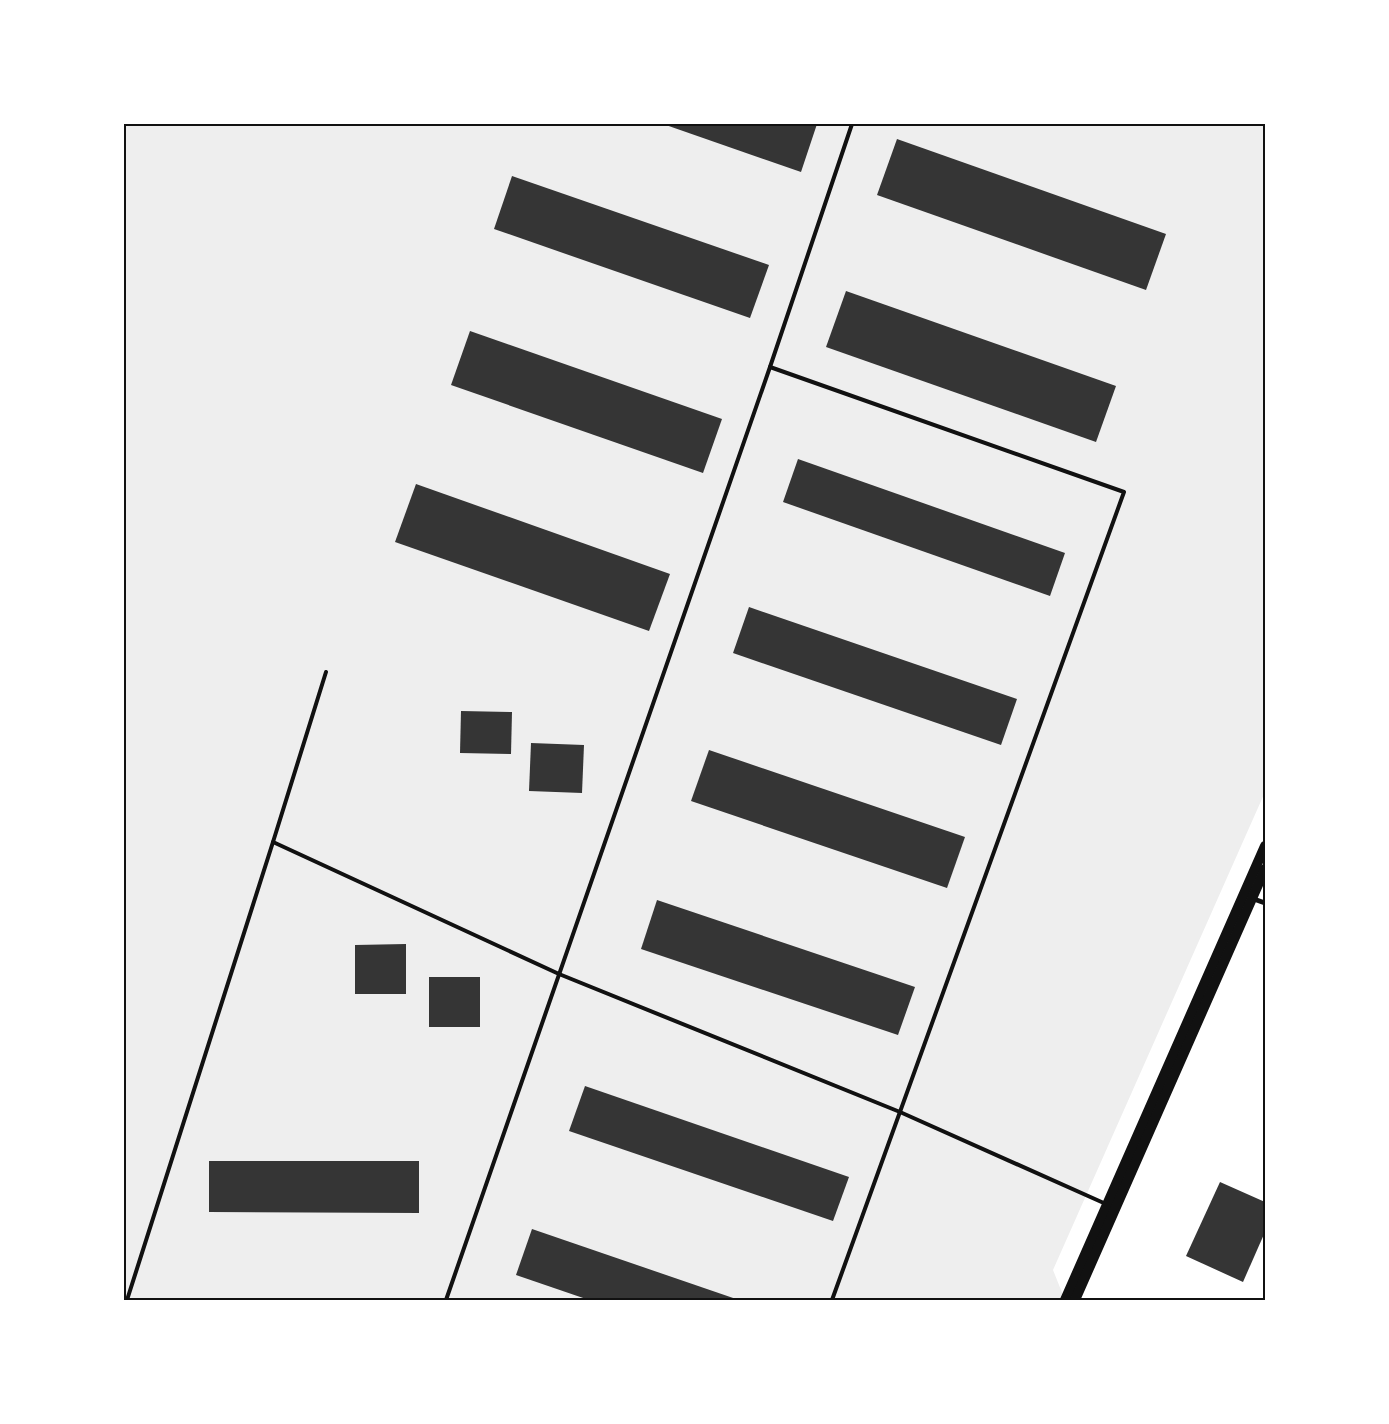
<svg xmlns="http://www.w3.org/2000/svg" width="1389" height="1424" font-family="'Archivo Narrow',sans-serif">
  <rect width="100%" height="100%" fill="#fff"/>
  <polygon fill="#eee" points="124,124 1265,124 1265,792 1053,1270 1065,1300 124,1300"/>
  <g fill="#353535">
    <polygon points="663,124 817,124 801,172"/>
    <polygon points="897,139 1166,234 1146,290 877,195"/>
    <polygon points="512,176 769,265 750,318 494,229"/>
    <polygon points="846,291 1116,386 1096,442 826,347"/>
    <polygon points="470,331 722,419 703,473 451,385"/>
    <polygon points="798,459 1065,553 1050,596 783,502"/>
    <polygon points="416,484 670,574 649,631 395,542"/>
    <polygon points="749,607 1017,699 1001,745 733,653"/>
    <polygon points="461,711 512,712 511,754 460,753"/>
    <polygon points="531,743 584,745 582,793 529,791"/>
    <polygon points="709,750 965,837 947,888 691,801"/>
    <polygon points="657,900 915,987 898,1035 641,949"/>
    <polygon points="406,944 406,994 355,994 355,945"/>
    <rect x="429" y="977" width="51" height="50"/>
    <polygon points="585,1086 849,1177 833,1221 569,1131"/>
    <polygon points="209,1161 419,1161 419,1213 209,1212"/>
    <polygon points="1220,1182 1265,1202 1265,1232 1243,1282 1186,1256"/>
    <polygon points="532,1229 739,1300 589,1300 516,1275"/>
  </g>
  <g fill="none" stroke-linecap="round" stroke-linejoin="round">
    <g stroke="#111" stroke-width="4">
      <polyline points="770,367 852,124"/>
      <polyline points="273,842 559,974 900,1112 1106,1204"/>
      <polyline points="127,1300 273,842 326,672"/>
      <polyline points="446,1300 770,367 1124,492 832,1300"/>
    </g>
    <polyline stroke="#111" stroke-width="5" points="1251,898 1265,903"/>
    <g stroke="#111" stroke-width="10">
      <polyline points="1065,1300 1265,846"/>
      <polyline points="1075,1300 1265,869"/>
    </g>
  </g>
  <rect width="1389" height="1424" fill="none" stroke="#ffffff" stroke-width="250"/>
  <rect x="125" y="125" width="1139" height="1174" fill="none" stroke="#111" stroke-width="2"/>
</svg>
